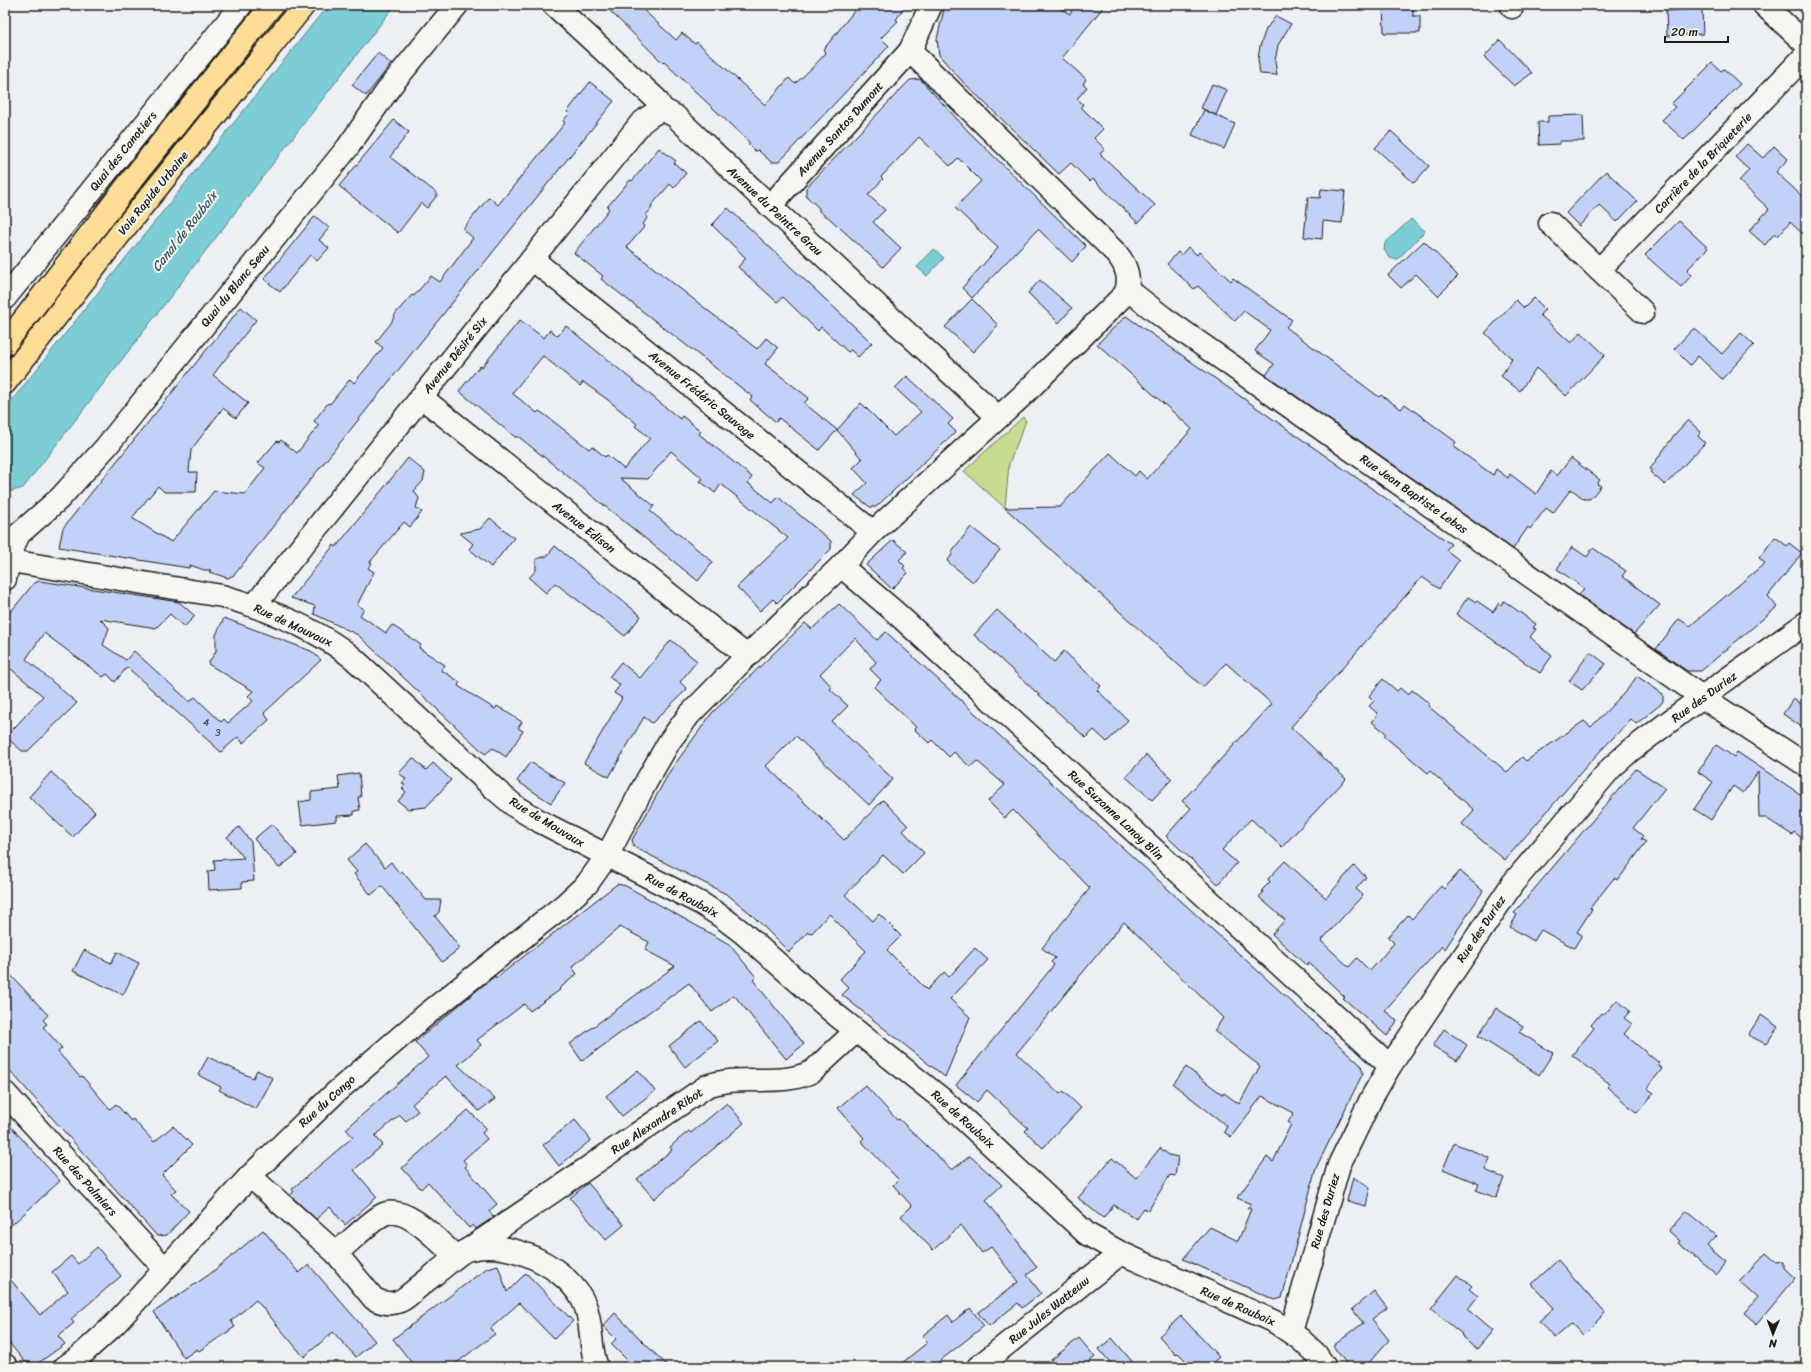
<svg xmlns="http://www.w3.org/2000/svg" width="1811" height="1372" font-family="Sriracha,sans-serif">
  <rect width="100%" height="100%" fill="#eceff3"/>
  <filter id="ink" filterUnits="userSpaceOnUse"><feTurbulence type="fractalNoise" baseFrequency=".025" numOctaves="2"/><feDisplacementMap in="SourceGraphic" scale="8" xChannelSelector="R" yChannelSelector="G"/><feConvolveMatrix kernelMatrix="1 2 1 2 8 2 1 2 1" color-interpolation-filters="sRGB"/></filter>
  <g filter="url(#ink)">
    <polygon fill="#c6dc92" stroke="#717c57" points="1023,417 1026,421 1009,464 1005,508 964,471"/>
    <g fill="#7ccdd5" stroke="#56868b">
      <polygon points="328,5 395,5 23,488 5,493 5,409"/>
      <polygon points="1411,219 1425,231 1397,260 1390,258 1384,250 1385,243"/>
      <polygon points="934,249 944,258 927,276 917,267"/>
    </g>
    <g fill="#c2d1f7" stroke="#1c1c1c" fill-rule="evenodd">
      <polygon points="604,5 638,5 676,40 682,33 695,44 697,42 765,105 789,78 795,84 812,68 826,53 823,50 859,5 905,5 896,20 898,21 881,38 889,46 779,162 771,162 758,150 755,151 749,145 749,142 664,62 663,63"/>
      <polygon points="945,5 1054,5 1070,14 1075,5 1105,5 1062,58 1086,79 1083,84 1087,87 1077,99 1083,104 1081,107 1103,129 1094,138 1105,149 1100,154 1155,205 1138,223 1093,179 1090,182 1071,163 1059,174 962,81 945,62 939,55 937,39"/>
      <polygon points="1383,5 1413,5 1413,16 1420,16 1420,33 1384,33"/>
      <polygon points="1702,9 1703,34 1667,36 1666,11"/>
      <polygon points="1276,16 1291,24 1278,45 1275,61 1277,75 1260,74 1258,59 1260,46 1266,29"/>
      <polygon points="1500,40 1532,73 1514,86 1484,57"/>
      <polygon points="378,53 391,64 366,96 352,85"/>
      <polygon points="1712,63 1721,71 1724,69 1740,84 1684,140 1662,120 1675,107 1671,104"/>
      <polygon points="920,79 968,131 1086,246 1072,262 1038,229 972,298 962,288 998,248 955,208 981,181 958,158 950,166 919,137 881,177 883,179 868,195 885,210 873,222 901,248 883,267 828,217 825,216 819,211 819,208 806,196 806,188 910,80"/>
      <polygon points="590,82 614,101 234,575 228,578 209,572 211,570 204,570 190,565 189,568 59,547 63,528 241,307 256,320 213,375 248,403 236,418 223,408 191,450 189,472 197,472 196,492 164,492 158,486 132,518 171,542 214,491 245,494 265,468 258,463 277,441 279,442 281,440 297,453 319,425 314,421 328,403 330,404 350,379 354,383 383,348 376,342 391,323 396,313 412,295 414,296 431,276 440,282 473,238 463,229 489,197 498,205 565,123 563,121 569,114 567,112"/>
      <polygon points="1212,84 1227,90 1216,115 1201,108"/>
      <polygon points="1204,110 1235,124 1224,149 1192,135"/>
      <polygon points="1583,115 1584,141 1560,141 1560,144 1539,145 1538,122 1548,122 1548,116"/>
      <polygon points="394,120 409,132 390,157 438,194 427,208 421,203 398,233 339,186"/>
      <polygon points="1391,131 1429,166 1414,183 1375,148"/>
      <polygon points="1747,144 1763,158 1774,146 1788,159 1776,172 1806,200 1806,237 1790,222 1778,236 1775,233 1765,245 1749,231 1769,209 1739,181 1749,170 1735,157"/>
      <polygon points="659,148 676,161 674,163 686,173 674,188 670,184 651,206 652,208 646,215 648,217 643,224 645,226 627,247 757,349 766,338 778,348 765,364 809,398 804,403 837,430 861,403 894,436 921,412 895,388 907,376 953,419 948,424 956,432 876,507 870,507 854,495 867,483 853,468 862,459 837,430 819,450 779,418 776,422 750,400 753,397 601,279 603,276 574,253 609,209 607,207 630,180 632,181"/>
      <polygon points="1606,171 1637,201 1617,222 1599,205 1579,226 1566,213"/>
      <polygon points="1321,189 1345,191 1342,223 1323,221 1322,239 1304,237 1308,197 1320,198"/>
      <polygon points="728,208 872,343 858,357 851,350 848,352 821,327 818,331 783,297 777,302 738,267 746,258 712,225"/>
      <polygon points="315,216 329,228 319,240 329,248 317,261 310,255 280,292 264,279"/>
      <polygon points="1679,221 1708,248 1687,270 1692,275 1681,287 1645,255"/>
      <polygon points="1424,241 1458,276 1438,296 1416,274 1401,288 1388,275"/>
      <polygon points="1188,247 1197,255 1199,252 1231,281 1233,278 1292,320 1286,327 1379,397 1381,395 1401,409 1405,404 1456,442 1453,446 1493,475 1496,469 1508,478 1510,474 1536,494 1551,471 1557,476 1571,458 1600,480 1597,484 1601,486 1590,499 1584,499 1571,489 1553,513 1546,508 1530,529 1528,527 1513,549 1266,375 1274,364 1255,351 1270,330 1244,311 1235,321 1198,286 1194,289 1167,264 1178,252 1181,255"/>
      <polygon points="1040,280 1072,308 1059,323 1028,293"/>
      <polygon points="1534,298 1545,309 1540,315 1571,343 1581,332 1605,355 1566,396 1536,368 1520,391 1501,376 1512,359 1485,333 1516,300 1524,308"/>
      <polygon points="972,299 998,325 973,352 945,327"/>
      <polygon points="1126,316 1451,544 1446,550 1459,560 1439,589 1422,577 1291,727 1346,779 1282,847 1251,819 1222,850 1237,863 1218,884 1166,836 1191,808 1182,801 1272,704 1226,663 1203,687 1005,508 1060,507 1110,453 1135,476 1139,471 1147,479 1192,429 1097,344"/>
      <path d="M520,320l24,18 6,-8 8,6 8,-10 114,93 2,-3 19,15 -2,3 53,43 -4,6 25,20 5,-6 53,44v8l-54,54 -4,-4 -13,12 -23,-24 51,-49 -67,-54 -6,9 -15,-12 3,-2 -32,-28 -23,28 -28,-1 34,28 -4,5 63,51 -15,19 -179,-144h-4l-56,-46 21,-25 2,1zM543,356l37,30 3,-4 25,18 29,24 -2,2 15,12 -26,31 -17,-14 -2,2 -13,-11 -3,3 -44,-34 -6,-4 -2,2 -25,-20z"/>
      <polygon points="1694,328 1722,354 1741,333 1754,345 1722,379 1698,356 1690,365 1674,349"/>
      <polygon points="1688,420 1701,432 1698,436 1705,443 1665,485 1650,472 1652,470 1650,469 1675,434"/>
      <polygon points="408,458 425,472 423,481 414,491 419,498 416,508 422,512 410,527 404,522 370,562 372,563 368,568 374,572 357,605 364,609 360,615 386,633 392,625 421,645 419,648 445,665 441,670 460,682 458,686 495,709 497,706 522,722 518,728 523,731 506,757 493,748 485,754 358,635 314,614 315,606 291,598 334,545 336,547"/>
      <polygon points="490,518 514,538 491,567 469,549 473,544 460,533 480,529"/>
      <polygon points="971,527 1000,550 973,582 947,561 952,555 952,551"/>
      <polygon points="1775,537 1787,546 1789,543 1802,553 1768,596 1777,607 1701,671 1687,671 1656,649 1679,619 1690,626 1765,563 1759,558"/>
      <polygon points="893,540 907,552 899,560 905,566 903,568 908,573 892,589 866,565"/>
      <polygon points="555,546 641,616 625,636 555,583 546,593 529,578 536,570 536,559 547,556"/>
      <polygon points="1572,547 1587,557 1593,548 1626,571 1622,576 1660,605 1634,634 1579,595 1584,588 1557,569"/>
      <polygon points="40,581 179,602 195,616 184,627 170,614 156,628 100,619 109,628 103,645 126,660 134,651 190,702 195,697 221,722 224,719 228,723 253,701 248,696 253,691 208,664 216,651 216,635 224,618 311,651 321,660 264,713 269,720 243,743 238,737 221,752 127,667 115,682 107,674 103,677 44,633 26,659 77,703 28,751 22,751 6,737 43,696 5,664 5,619 34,583"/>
      <polygon points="1468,597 1476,602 1477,601 1493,612 1499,603 1501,605 1504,601 1536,624 1533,628 1536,629 1530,637 1552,656 1540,673 1456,614"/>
      <polygon points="839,604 877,640 886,632 1361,1065 1363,1073 1316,1168 1282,1298 1275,1300 1183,1259 1210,1227 1238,1241 1251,1209 1247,1208 1251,1204 1237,1198 1267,1157 1273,1162 1291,1124 1288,1122 1294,1113 1262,1096 1231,1137 1224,1132 1227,1126 1173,1084 1186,1067 1223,1095 1224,1093 1239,1104 1260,1066 1214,1031 1223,1018 1124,922 1017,1053 1060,1094 1063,1091 1081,1108 1043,1148 1025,1131 1028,1128 987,1090 977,1102 956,1085 1054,965 1051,962 1055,958 1042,948 1090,888 1013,810 1005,818 988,801 1005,785 977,761 970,767 954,752 949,757 932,740 929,743 914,729 916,727 874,687 881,680 870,669 876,662 855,638 820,674 832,687 830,689 848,706 832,722 893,779 869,805 796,736 766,766 844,840 883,800 908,826 903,831 924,853 903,874 883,855 845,895 873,921 879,914 901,936 887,950 927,990 944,972 949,977 975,948 988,960 950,999 970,1017 945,1077 842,995 849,988 840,979 866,951 829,914 812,933 808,932 789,952 750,913 728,895 634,847 632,840 670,771 712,713 805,623 812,629"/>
      <polygon points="997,610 1054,662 1064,651 1101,686 1097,690 1128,720 1107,742 1094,730 1086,738 974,635"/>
      <polygon points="671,640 697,661 680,682 687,689 652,723 644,717 609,777 584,763 622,698 614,693 620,685 609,677 621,662 640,678"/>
      <polygon points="1590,652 1606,664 1582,690 1569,681"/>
      <polygon points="1637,676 1663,694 1663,701 1660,705 1636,724 1631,719 1590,762 1505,860 1462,824 1474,810 1430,771 1428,773 1384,736 1386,733 1372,722 1378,714 1369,706 1374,701 1369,696 1383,679 1397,691 1400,688 1408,695 1412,690 1430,704 1428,706 1507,772 1522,757 1526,761 1584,721 1591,727 1627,690"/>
      <polygon points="1793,699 1806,707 1806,730 1783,714"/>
      <polygon points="1716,745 1734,757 1737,752 1806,798 1806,841 1794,832 1792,835 1766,818 1759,818 1758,772 1743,793 1733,786 1711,820 1694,809 1713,782 1698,772"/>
      <polygon points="1146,755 1172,779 1152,800 1126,777"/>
      <polygon points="413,758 426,770 433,763 451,780 426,807 408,809 398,801 406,792 402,788 405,785 402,783 406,779 399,773"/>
      <polygon points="530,762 565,783 551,803 517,781"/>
      <polygon points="1636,769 1665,788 1633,828 1643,836 1641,839 1646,842 1618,880 1614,878 1590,908 1592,909 1577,932 1582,935 1574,948 1541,930 1534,941 1510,927 1517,915 1514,913"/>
      <polygon points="51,772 95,812 73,837 29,797"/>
      <polygon points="359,773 361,797 358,797 360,810 354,811 354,815 337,816 337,821 302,825 299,802 311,800 311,792 340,789 338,776"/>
      <polygon points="272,824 297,854 279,868 254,839"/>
      <polygon points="239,827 251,842 254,881 242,882 242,888 209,890 208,871 215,870 214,860 244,858 227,837"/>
      <polygon points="365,844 385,867 391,862 399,873 402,871 426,900 441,900 439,912 435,916 460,948 442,962 382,886 371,895 354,874 357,872 347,860"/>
      <polygon points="1285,861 1326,898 1354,866 1366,877 1356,889 1363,895 1321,941 1349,967 1357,958 1370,971 1394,943 1388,937 1408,915 1412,919 1441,886 1444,889 1460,871 1483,891 1445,949 1442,946 1385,1010 1397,1021 1387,1036 1343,998 1345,997 1309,963 1307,966 1272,934 1285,920 1259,897 1263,893 1262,890 1270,882 1268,879"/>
      <polygon points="617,884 626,886 729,944 756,977 753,980 804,1044 786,1059 734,995 712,1012 689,983 582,1061 570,1044 675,966 645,950 649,942 620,927 572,967 577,974 559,989 560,990 530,1011 524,1004 477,1040 481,1045 458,1065 495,1099 479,1111 446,1076 412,1104 418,1111 406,1121 400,1115 375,1136 383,1145 354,1170 377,1197 345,1225 330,1207 316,1219 290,1195 294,1192 292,1189 353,1137 346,1129 428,1057 415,1042 481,987 495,976 496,978"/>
      <polygon points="84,950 111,963 117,952 139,963 123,995 73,971"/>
      <polygon points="5,969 48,1015 43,1020 47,1024 43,1027 62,1048 58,1052 80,1077 82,1076 110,1109 116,1104 131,1121 133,1119 154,1142 173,1126 192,1145 162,1175 176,1190 171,1194 189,1211 167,1235 157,1236 5,1065"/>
      <polygon points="1617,1000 1630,1011 1624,1018 1632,1024 1624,1034 1659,1063 1657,1065 1662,1069 1647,1088 1654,1093 1637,1113 1607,1087 1610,1084 1572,1055 1594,1028 1591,1025 1601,1013 1604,1015"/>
      <polygon points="1496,1008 1523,1026 1519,1032 1553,1053 1539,1075 1478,1036"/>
      <polygon points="1761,1015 1778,1027 1766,1044 1748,1035"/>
      <polygon points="701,1021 718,1041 685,1067 669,1046"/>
      <polygon points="1444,1029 1467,1045 1457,1061 1433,1046"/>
      <polygon points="208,1057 253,1078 257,1070 273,1078 256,1109 219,1090 221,1087 198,1075"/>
      <polygon points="638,1070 655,1091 622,1116 606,1096"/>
      <polygon points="865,1085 897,1120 899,1119 952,1170 970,1156 1002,1185 986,1200 1037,1267 1027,1275 1041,1293 1022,1308 1018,1303 989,1326 978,1313 1018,1282 991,1247 982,1253 961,1225 933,1250 901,1216 912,1206 893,1185 899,1180 861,1141 864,1138 838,1108"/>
      <polygon points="727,1103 744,1123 654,1199 637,1179 672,1150 670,1147 679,1139 689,1131 691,1133"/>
      <polygon points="468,1110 487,1129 482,1133 487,1139 463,1160 467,1165 465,1167 497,1204 489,1211 494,1217 476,1229 473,1225 469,1228 428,1182 421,1189 402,1168"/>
      <polygon points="5,1120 60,1181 5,1231"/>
      <polygon points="575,1120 591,1140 559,1166 543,1145"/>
      <polygon points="1454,1143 1490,1158 1485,1170 1504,1178 1496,1198 1476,1190 1479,1184 1443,1169"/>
      <polygon points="1160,1148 1169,1155 1178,1157 1175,1176 1170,1175 1148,1211 1144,1208 1137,1219 1114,1205 1103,1218 1078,1198 1112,1158 1136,1178"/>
      <polygon points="1353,1177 1370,1188 1366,1206 1347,1201"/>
      <polygon points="588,1183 624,1225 606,1240 570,1198"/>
      <polygon points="1686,1211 1716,1236 1707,1246 1726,1262 1716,1274 1678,1243 1680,1241 1669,1231"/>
      <polygon points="263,1230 299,1273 309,1265 375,1341 356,1357 333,1332 304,1357 256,1300 231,1321 235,1327 199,1351 197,1349 184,1358 154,1312 210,1274"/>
      <polygon points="97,1247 121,1276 71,1319 74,1323 58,1336 65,1344 37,1364 25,1362 5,1338 5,1273 40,1315 68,1291 52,1272 71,1256 78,1264"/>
      <polygon points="1766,1253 1777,1263 1784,1262 1784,1268 1795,1278 1757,1324 1744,1313 1757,1297 1739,1281"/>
      <polygon points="1558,1260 1605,1313 1583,1335 1572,1323 1555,1338 1539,1321 1554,1308 1532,1284"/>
      <polygon points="498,1265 507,1292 526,1273 573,1321 554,1339 519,1303 491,1328 495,1334 451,1367 415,1367 393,1339 487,1268"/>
      <polygon points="1458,1275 1472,1286 1469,1289 1478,1296 1468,1309 1493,1330 1477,1349 1461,1335 1462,1334 1431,1309"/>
      <polygon points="1374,1291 1387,1308 1372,1319 1389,1340 1365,1367 1349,1367 1333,1346 1363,1323 1352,1309"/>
      <polygon points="970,1308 984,1326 932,1367 897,1367 928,1342 922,1336 948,1315 953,1322"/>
      <polygon points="615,1313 643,1342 669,1367 634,1367 611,1344 616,1339 603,1326"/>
      <polygon points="1181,1316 1219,1357 1208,1367 1192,1367 1178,1353 1176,1355 1159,1336"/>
      <polygon points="1079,1338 1095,1357 1083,1367 1042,1367"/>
      <polygon points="1112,1338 1137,1367 1114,1367 1099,1349"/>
    </g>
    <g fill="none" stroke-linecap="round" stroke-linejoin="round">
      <defs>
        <g id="street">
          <polyline points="554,5 656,99 662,109 675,116 770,206 998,417"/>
          <polyline points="1764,5 1806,44"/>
          <polyline points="1512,7 1512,5"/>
          <polyline points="770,206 910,51"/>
          <polyline points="1550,223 1643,312"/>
          <polyline points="532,259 873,532"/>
          <polyline points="1599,270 1806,55"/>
          <polyline points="1127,289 1164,318 1702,697 1806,765"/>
          <polyline points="5,298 241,5"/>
          <polyline points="421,397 747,656"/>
          <polyline points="9,561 12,549 19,534 60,498 106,447 348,147 392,84 457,5"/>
          <polyline points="841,566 895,612 1390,1066"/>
          <polyline points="254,606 641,123 650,116 662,109"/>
          <polyline points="5,1093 165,1269"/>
          <polyline points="250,1176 336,1253"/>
          <path d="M469,1249l238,-163c34,-13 74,2 106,-15l43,-40"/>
          <path d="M456,1257c-16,-14 -51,-55 -74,-42 -14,8 -33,28 -46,38l38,46c8,4 17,6 26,2 5,-2 10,-7 15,-11 12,-10 25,-20 37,-30 5,-4 12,-10 18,-11 40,-10 99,18 115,56 8,20 4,42 12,62"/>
          <polyline points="1291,1332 1339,1165 1372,1097 1390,1066 1513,883 1611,768 1630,751 1702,697 1806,623"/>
          <polyline points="5,1365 7,1367"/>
          <polyline points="978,1367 1121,1253"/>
        </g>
        <g id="secondary">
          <path d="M5,560l217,36c45,13 95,33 131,62l144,133 19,16 25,15 161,82 20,13 21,16 92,81 107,85 145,135 34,19 154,69 25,17 16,15 9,13"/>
          <polyline points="5,579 9,561"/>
          <path d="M65,1367l14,-10 35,-32 136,-149 85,-83 92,-79 137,-109 23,-21 20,-28 39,-74 23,-40 20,-27 58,-59 94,-90 32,-34 150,-137 102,-101c6,-14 2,-28 -8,-40l-207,-203 21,-46"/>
        </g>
        <g id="highway">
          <polyline points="5,344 141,168 272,5"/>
          <polyline points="5,383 123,230 304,5"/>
        </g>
      </defs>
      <use href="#street" stroke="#1c1c1c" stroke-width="25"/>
      <use href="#secondary" stroke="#1c1c1c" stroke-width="25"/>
      <use href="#highway" stroke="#1c1c1c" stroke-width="25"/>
      <use href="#street" stroke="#f6f6f2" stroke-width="22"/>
      <use href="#secondary" stroke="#f6f6f2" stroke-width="22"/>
      <use href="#highway" stroke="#fedd96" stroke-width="22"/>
    </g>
  </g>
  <g text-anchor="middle" stroke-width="4" stroke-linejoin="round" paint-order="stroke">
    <g font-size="10" fill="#464953">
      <text x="206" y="726">4</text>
      <text x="218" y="736">3</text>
    </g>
    <g font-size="12" fill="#1c1c1c" stroke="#f6f6f2">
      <text transform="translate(840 129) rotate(-48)" y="4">Avenue Santos Dumont</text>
      <text transform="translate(123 151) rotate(-51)" y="4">Quai des Canotiers</text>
      <text transform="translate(1703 163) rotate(-46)" y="4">Carrière de la Briqueterie</text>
      <text transform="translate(153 193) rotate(-51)" y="4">Voie Rapide Urbaine</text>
      <text transform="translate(775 211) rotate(43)" y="4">Avenue du Peintre Grau</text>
      <text transform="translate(235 286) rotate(-51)" y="4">Quai du Blanc Seau</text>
      <text transform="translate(455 355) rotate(-51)" y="4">Avenue Désiré Six</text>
      <text transform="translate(702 395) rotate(39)" y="4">Avenue Frédéric Sauvage</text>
      <text transform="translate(1414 494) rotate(35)" y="4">Rue Jean Baptiste Lebas</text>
      <text transform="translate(584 527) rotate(38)" y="4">Avenue Edison</text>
      <text transform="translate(293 625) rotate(25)" y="4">Rue de Mouvaux</text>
      <text transform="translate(1704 697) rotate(-36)" y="4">Rue des Duriez</text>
      <text transform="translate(1116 815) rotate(43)" y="4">Rue Suzanne Lanoy Blin</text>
      <text transform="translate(547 822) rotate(31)" y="4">Rue de Mouvaux</text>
      <text transform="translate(682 895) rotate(28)" y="4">Rue de Roubaix</text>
      <text transform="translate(1481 929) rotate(-56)" y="4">Rue des Duriez</text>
      <text transform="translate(327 1101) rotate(-42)" y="4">Rue du Congo</text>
      <text transform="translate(963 1119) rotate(42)" y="4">Rue de Roubaix</text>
      <text transform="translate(657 1121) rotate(-34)" y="4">Rue Alexandre Ribot</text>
      <text transform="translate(85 1181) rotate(48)" y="4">Rue des Palmiers</text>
      <text transform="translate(1325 1211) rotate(-74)" y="4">Rue des Duriez</text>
      <text transform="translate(1238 1306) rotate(24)" y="4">Rue de Roubaix</text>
      <text transform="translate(1049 1310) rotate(-39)" y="4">Rue Jules Watteuw</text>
    </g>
    <g font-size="13" font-style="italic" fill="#3e5a5d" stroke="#f6f6f2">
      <text transform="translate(184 231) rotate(-52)" y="5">Canal de Roubaix</text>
    </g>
  </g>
  <rect width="1811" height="1372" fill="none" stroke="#f6f6f2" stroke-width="20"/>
  <rect x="10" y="10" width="1791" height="1352" fill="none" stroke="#1c1c1c" stroke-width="1.5" filter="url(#ink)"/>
  <g transform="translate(1773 1334) rotate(181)" stroke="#f6f6f2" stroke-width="3" paint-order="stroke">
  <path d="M0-3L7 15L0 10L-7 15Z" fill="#1c1c1c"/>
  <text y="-6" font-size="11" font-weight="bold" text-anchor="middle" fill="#1c1c1c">N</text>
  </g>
  <path d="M1665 36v6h63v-6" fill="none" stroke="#1c1c1c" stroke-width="2"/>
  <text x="1671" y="36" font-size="12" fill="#1c1c1c" stroke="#f6f6f2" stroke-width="3" paint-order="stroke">20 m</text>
</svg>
